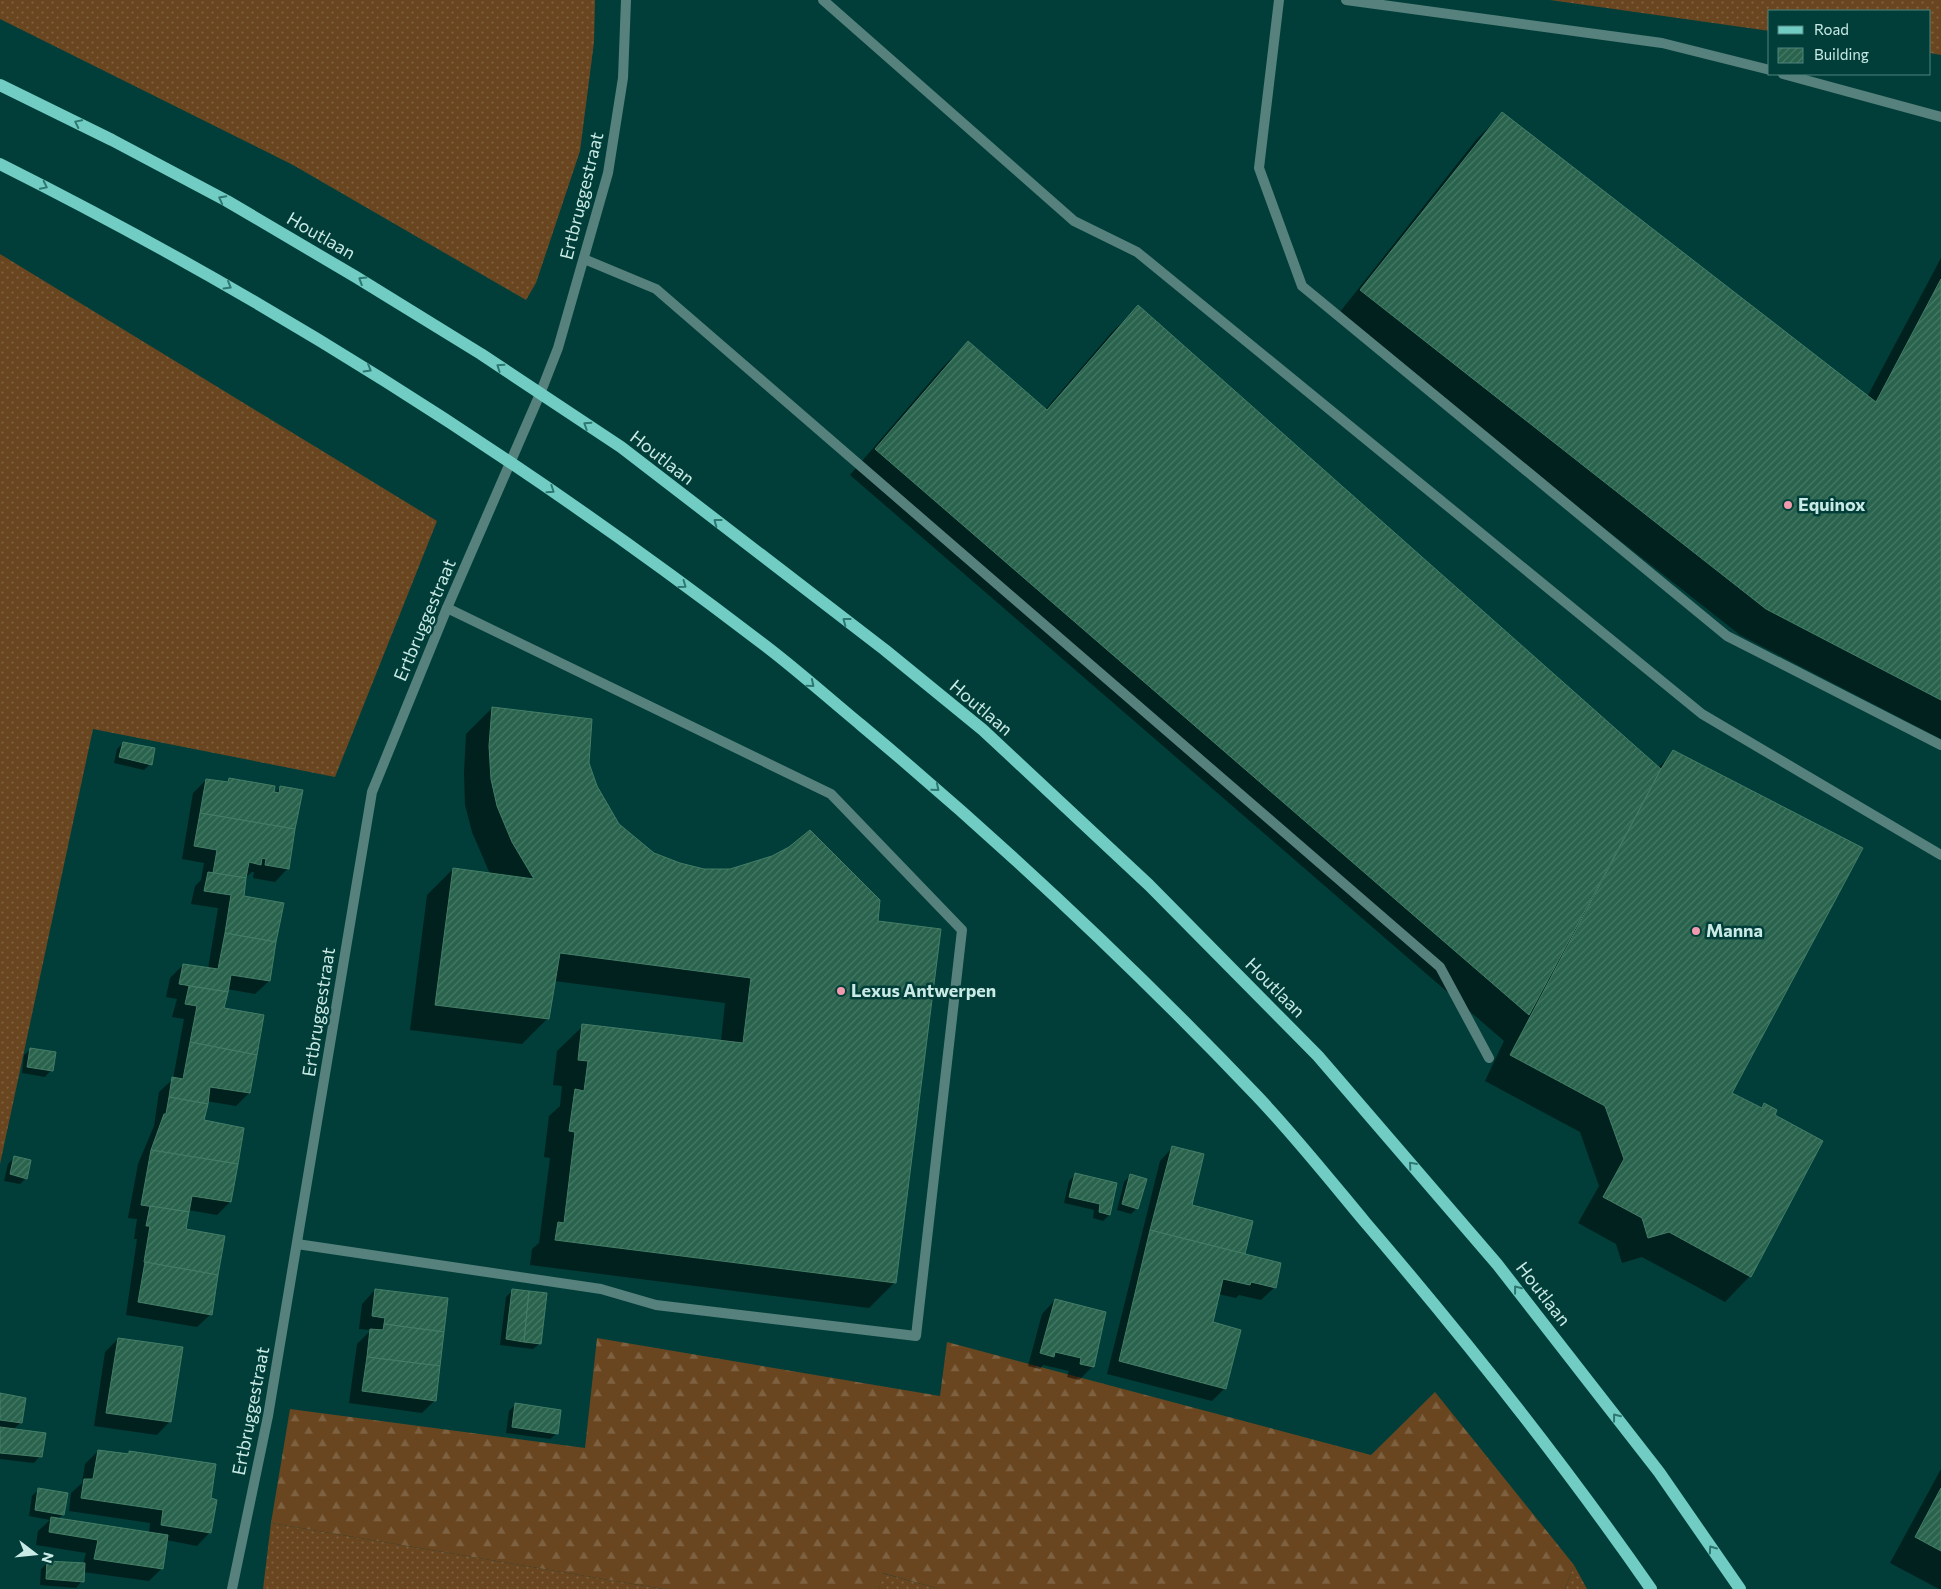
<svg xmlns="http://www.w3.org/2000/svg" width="1941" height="1589" font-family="Commissioner,sans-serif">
  <defs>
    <pattern id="grass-dots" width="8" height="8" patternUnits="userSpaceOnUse" patternTransform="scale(1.25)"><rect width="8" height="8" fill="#694620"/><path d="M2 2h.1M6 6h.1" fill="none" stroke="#7d6140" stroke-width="1.8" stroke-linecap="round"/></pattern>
    <pattern id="forest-firs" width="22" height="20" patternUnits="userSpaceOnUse" patternTransform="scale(1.25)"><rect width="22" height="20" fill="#694620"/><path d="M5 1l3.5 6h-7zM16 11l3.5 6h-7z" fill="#7d6140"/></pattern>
    <pattern id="building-hatch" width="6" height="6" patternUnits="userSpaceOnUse" patternTransform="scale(1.25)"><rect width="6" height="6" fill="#29634d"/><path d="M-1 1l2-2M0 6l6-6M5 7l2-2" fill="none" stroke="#477a66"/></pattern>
  </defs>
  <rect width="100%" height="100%" fill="#013e39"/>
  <g fill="url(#grass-dots)">
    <polygon points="0,0 595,0 594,42 580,151 536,283 526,300 293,165 0,19"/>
    <polygon points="1550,0 1941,0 1941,55 1930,53 1930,11 1770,11 1770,31"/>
    <polygon points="0,254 437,521 335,777 93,729 0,1164"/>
    <polygon points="271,1523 663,1589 263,1589"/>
    <polygon points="1574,1565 1587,1589 1565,1589"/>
    <polygon points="882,1573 939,1589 879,1589"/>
  </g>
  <polygon fill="url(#forest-firs)" points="597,1338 940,1396 947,1342 1371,1455 1435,1392 1574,1565 1565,1589 939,1589 883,1573 879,1589 663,1589 271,1523 290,1409 585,1448"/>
  <g fill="#0007">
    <polygon points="1502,114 1867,397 1941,258 1941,739 1740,635 1336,317 1476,140"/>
    <polygon points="1138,307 1658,768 1674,752 1731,1094 1760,1108 1764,1104 1750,1276 1725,1302 1642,1257 1622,1263 1616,1244 1578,1223 1599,1186 1580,1132 1485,1081 1504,1041 850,475 942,368 968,342 1045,410 1112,332"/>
    <polygon points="492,708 588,763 596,787 618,824 653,854 679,865 876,922 895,1282 869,1308 530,1265 532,1249 539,1243 550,1158 544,1157 549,1116 560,1106 562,1086 553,1085 557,1051 583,1026 721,1041 725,1003 554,981 548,1018 522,1044 410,1030 427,895 453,869 490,874 472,832 465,805 464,773 466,734"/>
    <polygon points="123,743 150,764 144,770 114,763 117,749"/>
    <polygon points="230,779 275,793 281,787 288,868 275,882 253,878 254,872 252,872 246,877 243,897 269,981 255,994 227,989 223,1009 249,1093 236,1106 206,1101 203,1121 230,1202 217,1215 188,1210 185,1230 211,1314 197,1327 126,1315 137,1239 134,1239 137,1219 128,1218 138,1164 154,1126 159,1092 173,1079 184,1019 172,1017 177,999 166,997 170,978 183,965 208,969 218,908 191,904 195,886 201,880 204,863 182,859 193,793 206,780 225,783"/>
    <polygon points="31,1049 51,1070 45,1077 22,1073 24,1055"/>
    <polygon points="1173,1147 1190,1206 1275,1287 1261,1300 1239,1295 1236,1298 1218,1294 1211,1322 1225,1388 1212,1401 1107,1374 1160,1161"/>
    <polygon points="15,1157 26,1178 20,1184 4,1181 8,1164"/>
    <polygon points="1075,1175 1109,1215 1103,1221 1093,1218 1094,1210 1064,1203 1069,1181"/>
    <polygon points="1130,1176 1137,1208 1131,1214 1117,1210 1124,1182"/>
    <polygon points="375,1290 435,1400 422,1413 349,1403 357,1344 371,1330 359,1329 362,1304"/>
    <polygon points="513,1290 540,1343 533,1349 500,1345 506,1297"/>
    <polygon points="1055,1300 1093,1366 1079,1380 1067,1377 1069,1371 1043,1365 1040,1369 1028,1366 1042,1314"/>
    <polygon points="118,1339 170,1421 157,1435 94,1426 105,1352"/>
    <polygon points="0,1395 21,1422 13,1430 40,1456 34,1463 0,1459"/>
    <polygon points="515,1405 557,1433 550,1439 506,1433 509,1411"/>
    <polygon points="98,1451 127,1455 130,1452 209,1499 210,1532 197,1546 166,1540 162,1568 149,1581 83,1572 82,1581 76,1588 40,1585 41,1569 48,1562 83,1564 86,1553 36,1545 38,1531 50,1520 29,1516 32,1496 38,1490 63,1514 58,1519 149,1534 150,1523 69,1511 71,1493 82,1483 85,1464"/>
    <polygon points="1941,1469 1941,1589 1939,1589 1890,1563"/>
  </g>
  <g fill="url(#building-hatch)" stroke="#457e67">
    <polygon points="1502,112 1876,402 1941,279 1941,700 1766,609 1360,290"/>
    <polygon points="1138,305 1661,769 1529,1015 875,449 968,341 1047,410"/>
    <polygon points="492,707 592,719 589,763 597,786 619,824 654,853 680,863 704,869 730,869 772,856 789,847 810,830 880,900 878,921 941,929 896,1283 555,1240 558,1222 564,1223 575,1132 569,1131 575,1089 584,1091 588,1061 578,1060 582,1024 743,1043 751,978 560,953 549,1019 435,1005 453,868 534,879 512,842 497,806 491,779 489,746"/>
    <polygon points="123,742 155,748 152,765 119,757"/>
    <polygon points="1673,750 1863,848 1732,1093 1762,1108 1764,1103 1777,1110 1775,1115 1823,1141 1751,1277 1669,1232 1648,1238 1642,1218 1603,1197 1624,1159 1605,1106 1510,1055 1661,769"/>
    <polygon points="229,778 275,786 274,792 279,793 280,786 303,790 295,829 200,813 206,779 228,782"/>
    <polygon points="200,813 295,829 289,869 265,865 266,859 262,858 261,865 249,862 246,878 213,873 217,850 194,846"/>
    <polygon points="208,872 246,878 244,896 284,903 276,942 225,933 231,895 204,891"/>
    <polygon points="225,933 276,942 270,981 231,975 228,992 179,984 183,964 218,969"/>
    <polygon points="189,986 228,992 224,1008 264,1015 257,1055 190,1042 197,1006 185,1004"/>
    <polygon points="190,1042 257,1055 250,1093 210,1087 208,1104 169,1097 172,1077 183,1079"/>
    <polygon points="30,1048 56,1052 53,1071 27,1067"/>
    <polygon points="169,1097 208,1104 204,1120 244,1128 238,1164 151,1150 164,1114 166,1114"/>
    <polygon points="1172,1146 1204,1154 1192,1205 1253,1221 1245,1254 1150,1230"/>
    <polygon points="151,1150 238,1164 231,1202 192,1196 189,1212 141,1205"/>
    <polygon points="14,1156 31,1160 27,1179 10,1174"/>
    <polygon points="1075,1173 1117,1183 1110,1215 1099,1212 1100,1204 1069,1197"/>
    <polygon points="1130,1174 1147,1179 1138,1209 1122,1204"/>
    <polygon points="150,1206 189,1212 186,1229 225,1236 218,1275 144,1262 150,1226 146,1226"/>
    <polygon points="1150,1230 1281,1263 1276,1288 1251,1282 1250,1285 1223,1279 1213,1322 1241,1330 1226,1389 1119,1361"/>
    <polygon points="145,1262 218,1275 212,1315 138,1302"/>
    <polygon points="375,1289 448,1298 444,1332 384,1324 385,1318 372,1316"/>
    <polygon points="512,1289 529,1291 524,1342 506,1339"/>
    <polygon points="529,1291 547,1293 541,1344 524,1342"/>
    <polygon points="1055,1299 1106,1312 1094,1367 1080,1364 1081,1358 1055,1352 1054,1357 1040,1353"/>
    <polygon points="384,1324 444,1332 440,1366 367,1357 370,1329 383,1330"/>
    <polygon points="118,1338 183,1347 171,1422 106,1413"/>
    <polygon points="367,1357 440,1366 436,1401 362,1391"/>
    <polygon points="0,1393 26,1398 22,1423 0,1420"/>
    <polygon points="515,1403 561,1410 558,1434 512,1427"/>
    <polygon points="0,1427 46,1433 42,1457 0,1453"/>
    <polygon points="98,1450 129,1454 129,1451 216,1464 211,1498 217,1500 211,1533 161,1525 163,1510 81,1498 84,1479 93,1479"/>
    <polygon points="38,1488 68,1493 64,1515 35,1510"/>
    <polygon points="1941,1488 1941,1551 1915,1537"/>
    <polygon points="51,1517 168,1535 163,1569 94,1559 98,1540 49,1532"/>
    <polygon points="47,1561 85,1563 84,1582 46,1579"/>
  </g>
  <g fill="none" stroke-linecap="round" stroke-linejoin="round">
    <g stroke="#57817c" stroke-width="10">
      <polyline points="823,0 1074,221 1137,252 1702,714 1941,855"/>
      <polyline points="1279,0 1259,168 1302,286 1727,636 1941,745"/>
      <polyline points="1346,0 1662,43 1770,70"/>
      <polyline points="1783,74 1941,117"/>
      <polyline points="584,259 656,289 1440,967 1489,1058"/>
      <polyline points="297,1244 601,1289 656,1305 916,1336 962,930 831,794 447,608"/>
    </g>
    <polyline stroke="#57817c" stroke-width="10" points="232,1589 268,1416 372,792 447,608 540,394 558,348 608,173 623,78 626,0"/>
    <g stroke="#71cdc3" stroke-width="12">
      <polyline points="0,85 112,140 227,201 356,277 481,354 621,447 885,650 983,730 1149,885 1318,1056 1497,1264 1659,1472 1740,1589"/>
      <path d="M0,164c268,134 521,295 759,477 35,26 68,56 102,84 139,116 271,240 396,371 38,40 73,84 108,126 101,118 198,240 286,367"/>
    </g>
  </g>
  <defs><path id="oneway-chevron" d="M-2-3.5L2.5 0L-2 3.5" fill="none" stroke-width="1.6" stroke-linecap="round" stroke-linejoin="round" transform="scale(1.25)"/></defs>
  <g stroke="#2e7770">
    <use href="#oneway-chevron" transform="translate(78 123) rotate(-154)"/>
    <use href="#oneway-chevron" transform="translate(44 186) rotate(26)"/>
    <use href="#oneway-chevron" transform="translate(222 199) rotate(-152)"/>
    <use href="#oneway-chevron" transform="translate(362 280) rotate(-148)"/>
    <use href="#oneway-chevron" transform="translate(228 286) rotate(30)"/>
    <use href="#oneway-chevron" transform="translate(500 367) rotate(-146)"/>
    <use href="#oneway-chevron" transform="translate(368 369) rotate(31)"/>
    <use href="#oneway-chevron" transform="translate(587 425) rotate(-147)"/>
    <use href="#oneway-chevron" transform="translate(551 490) rotate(34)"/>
    <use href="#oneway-chevron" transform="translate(717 522) rotate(-143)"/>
    <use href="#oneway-chevron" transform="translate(683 585) rotate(36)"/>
    <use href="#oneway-chevron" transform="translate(846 621) rotate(-143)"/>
    <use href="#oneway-chevron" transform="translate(811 684) rotate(40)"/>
    <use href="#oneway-chevron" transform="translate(936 788) rotate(40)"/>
    <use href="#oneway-chevron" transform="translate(1412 1165) rotate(-131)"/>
    <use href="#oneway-chevron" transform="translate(1517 1289) rotate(-128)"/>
    <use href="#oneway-chevron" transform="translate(1616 1417) rotate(-128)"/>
    <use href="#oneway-chevron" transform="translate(1712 1549) rotate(-125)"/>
  </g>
  <g fill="#f29aad" stroke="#013e39" stroke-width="2">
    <circle cx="1788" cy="505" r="5"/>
    <circle cx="1696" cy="931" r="5"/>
    <circle cx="841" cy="991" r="5"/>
  </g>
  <g text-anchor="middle" stroke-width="5" stroke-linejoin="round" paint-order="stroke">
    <g font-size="18" fill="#c9eae5" stroke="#013e39">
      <text transform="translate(582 196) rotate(-76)" y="6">Ertbruggestraat</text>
      <text transform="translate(321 236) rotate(30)" y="6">Houtlaan</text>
      <text transform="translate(662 458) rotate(38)" y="6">Houtlaan</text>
      <text transform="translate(425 620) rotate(-67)" y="6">Ertbruggestraat</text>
      <text transform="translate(981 708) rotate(40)" y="6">Houtlaan</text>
      <text transform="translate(1275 988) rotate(45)" y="6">Houtlaan</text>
      <text transform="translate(319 1012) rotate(-81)" y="6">Ertbruggestraat</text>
      <text transform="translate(1543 1294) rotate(52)" y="6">Houtlaan</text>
      <text transform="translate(251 1411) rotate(-79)" y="6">Ertbruggestraat</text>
    </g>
    <g font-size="18" font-weight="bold" fill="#c9eae5" stroke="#013e39" text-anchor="start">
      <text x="1798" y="511">Equinox</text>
      <text x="1706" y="937">Manna</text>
      <text x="851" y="997">Lexus Antwerpen</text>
    </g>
  </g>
  <rect x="1768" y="10" width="162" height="65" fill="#013e39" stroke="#51837e"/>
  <rect x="1778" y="26" width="25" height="8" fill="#71cdc3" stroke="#51837e"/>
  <text x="1814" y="35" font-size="15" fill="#c9eae5">Road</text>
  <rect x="1778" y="48" width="25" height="15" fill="url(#building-hatch)" stroke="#51837e"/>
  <text x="1814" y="60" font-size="15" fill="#c9eae5">Building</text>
  <g transform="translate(35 1554) rotate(106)" stroke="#013e39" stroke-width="4" paint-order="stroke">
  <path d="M0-4L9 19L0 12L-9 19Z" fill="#c9eae5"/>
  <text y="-8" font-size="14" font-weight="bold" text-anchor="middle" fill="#c9eae5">N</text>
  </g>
</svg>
